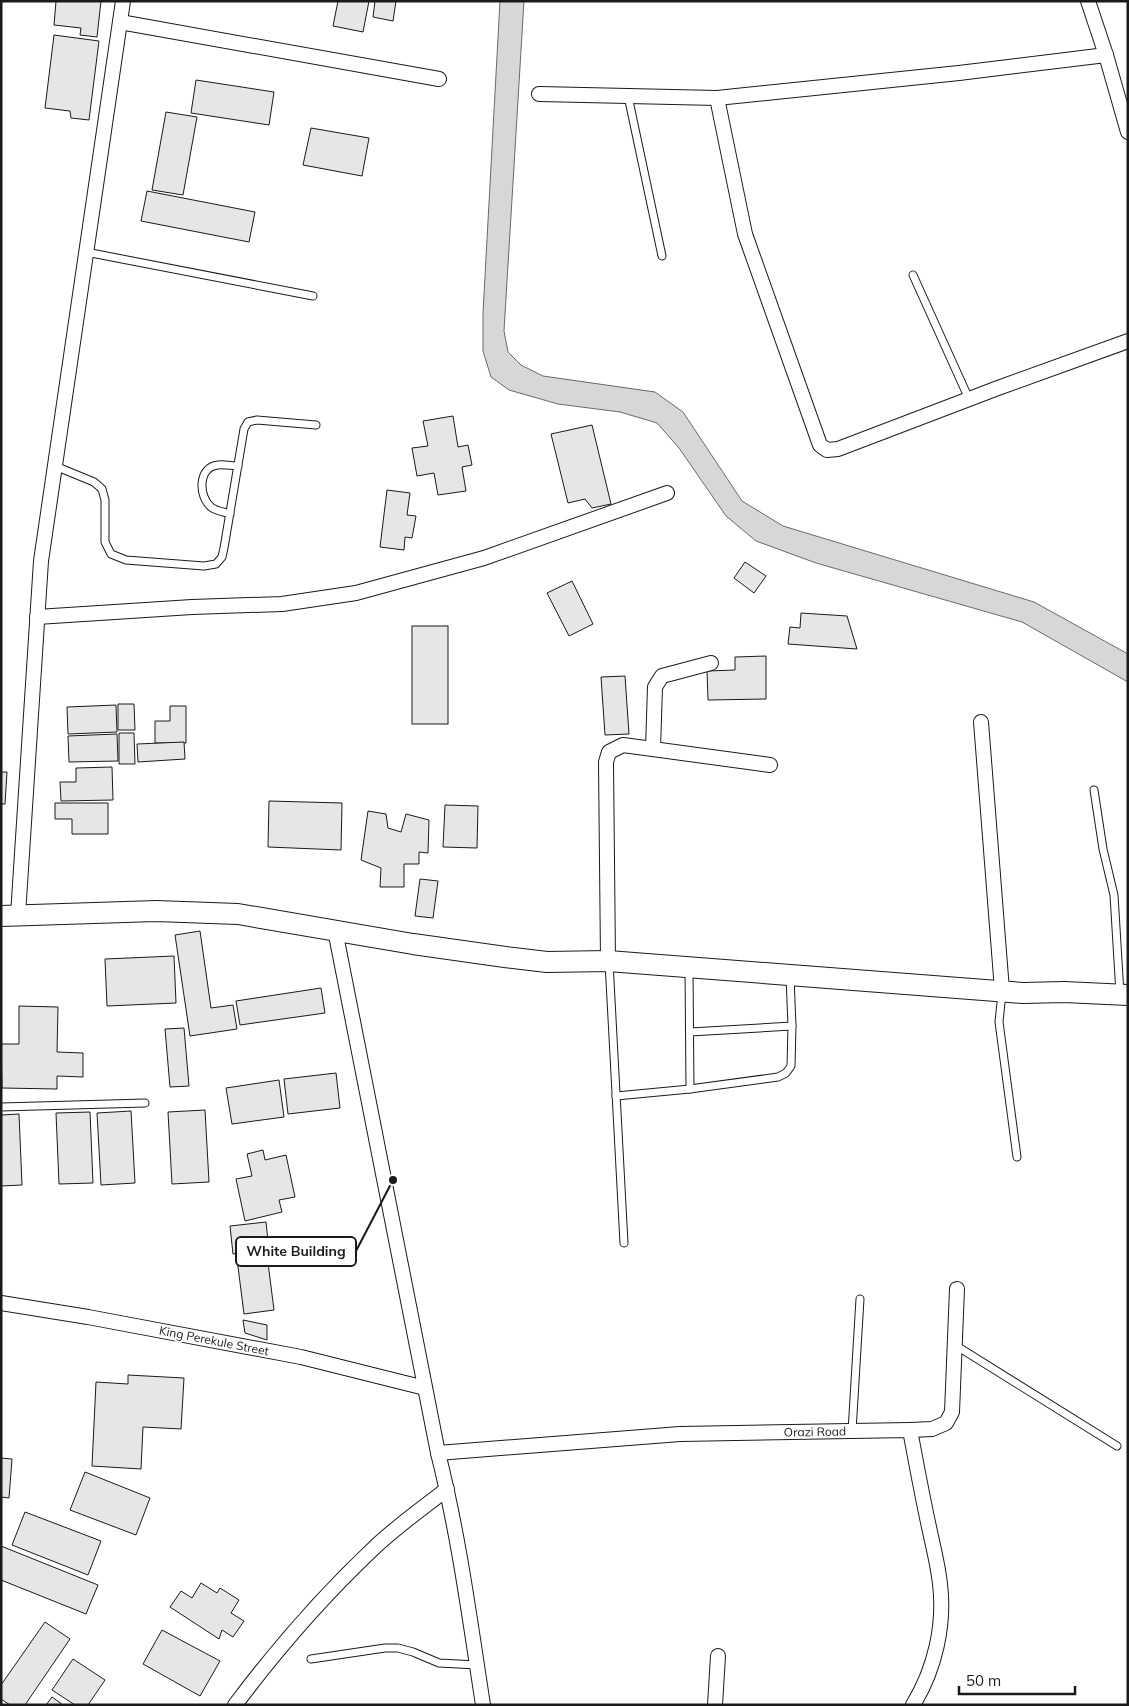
<svg xmlns="http://www.w3.org/2000/svg" width="1129" height="1706" font-family="Mulish,sans-serif">
  <rect width="100%" height="100%" fill="#fff"/>
  <polygon fill="#d7d7d7" stroke="#6a6a6a" points="500,1 524,1 504,331 508,352 521,365 543,376 655,392 683,412 742,501 783,526 1034,602 1128,654 1128,682 1022,622 816,563 756,541 726,516 679,448 657,423 620,412 558,404 509,390 491,377 483,351 483,313"/>
  <g fill="#e6e6e6" stroke="#1a1a1a">
    <polygon points="56,1 101,1 97,37 80,35 81,28 54,25"/>
    <polygon points="338,1 369,1 363,32 333,26"/>
    <polygon points="375,1 396,1 393,21 373,17"/>
    <polygon points="54,35 99,41 89,120 71,118 70,111 45,108"/>
    <polygon points="196,80 274,92 269,125 191,113"/>
    <polygon points="166,112 197,117 183,195 152,190"/>
    <polygon points="311,128 369,138 362,176 303,165"/>
    <polygon points="147,191 255,212 249,242 141,221"/>
    <polygon points="453,416 458,447 468,445 472,465 462,467 466,491 438,495 434,473 417,476 412,448 428,446 423,421"/>
    <polygon points="592,425 611,504 592,508 585,499 568,503 551,434"/>
    <polygon points="387,490 410,493 407,515 416,516 412,538 405,537 404,550 380,547"/>
    <polygon points="745,562 766,576 754,593 734,578"/>
    <polygon points="572,581 593,624 569,636 547,593"/>
    <polygon points="801,613 847,616 857,649 788,644 790,627 800,628"/>
    <rect x="412" y="626" width="36" height="98"/>
    <polygon points="766,656 766,699 708,700 707,671 735,670 735,657"/>
    <polygon points="625,676 629,734 605,735 601,677"/>
    <polygon points="118,704 134,704 135,730 118,730"/>
    <polygon points="116,705 117,732 68,734 67,707"/>
    <polygon points="170,706 186,706 186,743 155,743 155,721 170,721"/>
    <polygon points="119,733 134,733 135,764 119,764"/>
    <polygon points="117,734 118,761 69,762 68,736"/>
    <polygon points="184,742 185,759 138,762 137,744"/>
    <polygon points="112,767 113,800 61,801 60,782 76,782 76,768"/>
    <polygon points="1,772 7,772 5,804 1,804"/>
    <polygon points="269,801 342,803 341,850 268,847"/>
    <polygon points="55,803 108,803 108,834 72,834 72,819 55,819"/>
    <polygon points="445,805 478,806 477,848 443,847"/>
    <polygon points="368,811 386,814 388,828 401,832 406,814 429,820 428,853 419,852 419,864 404,864 404,887 380,887 381,868 361,860"/>
    <polygon points="420,879 438,881 433,918 415,916"/>
    <polygon points="200,931 211,1008 233,1005 237,1029 190,1036 175,935"/>
    <polygon points="174,956 176,1003 107,1006 105,959"/>
    <polygon points="321,988 325,1013 240,1025 236,1001"/>
    <polygon points="19,1006 58,1007 57,1052 83,1053 83,1077 57,1076 57,1089 2,1088 1,1044 19,1044"/>
    <polygon points="184,1028 189,1086 170,1087 165,1029"/>
    <polygon points="336,1073 340,1108 288,1114 284,1079"/>
    <polygon points="279,1080 284,1117 232,1124 226,1088"/>
    <polygon points="205,1110 209,1182 172,1184 168,1112"/>
    <polygon points="131,1111 135,1183 101,1185 97,1113"/>
    <polygon points="90,1112 93,1183 59,1184 56,1113"/>
    <polygon points="19,1114 22,1185 1,1186 1,1115"/>
    <polygon points="263,1150 265,1160 286,1155 295,1197 279,1200 282,1212 245,1221 236,1179 252,1176 247,1154"/>
    <polygon points="266,1222 269,1250 233,1254 230,1226"/>
    <polygon points="267,1255 274,1310 244,1314 237,1259"/>
    <polygon points="243,1320 267,1325 267,1340 245,1333"/>
    <polygon points="128,1375 184,1378 181,1429 143,1427 141,1469 92,1466 96,1382 128,1384"/>
    <polygon points="1,1458 12,1459 9,1498 1,1497"/>
    <polygon points="85,1472 150,1498 136,1535 70,1510"/>
    <polygon points="25,1512 101,1541 88,1575 12,1545"/>
    <polygon points="1,1546 98,1585 86,1614 1,1580"/>
    <polygon points="201,1583 217,1593 220,1588 239,1600 231,1613 244,1621 233,1637 222,1630 219,1639 170,1607 181,1591 192,1598"/>
    <polygon points="45,1622 70,1639 25,1705 10,1705 1,1699 1,1685"/>
    <polygon points="162,1630 220,1661 200,1696 143,1664"/>
    <polygon points="73,1659 105,1680 88,1705 75,1705 52,1690"/>
    <polygon points="52,1697 63,1705 46,1705"/>
  </g>
  <g fill="none" stroke-linecap="round" stroke-linejoin="round">
    <defs>
      <g id="lane">
        <polyline points="628,96 662,256"/>
        <polyline points="86,252 313,296"/>
        <polyline points="913,275 969,399"/>
        <polyline points="55,466 94,482 102,489 105,500 105,542 111,554 126,560 204,566 216,564 222,557 224,548 244,429 248,422 257,420 316,425"/>
        <path d="M230,514c-6,-2 -14,-3 -19,-7 -13,-11 -13,-40 7,-42 6,-1 14,1 20,1"/>
        <polyline points="1094,790 1103,849 1114,895 1120,994"/>
        <polyline points="609,962 624,1243"/>
        <polyline points="689,969 690,1089"/>
        <polyline points="1002,993 999,1022 1017,1157"/>
        <polyline points="690,1032 792,1026"/>
        <polyline points="616,1096 690,1089 778,1077 786,1073 791,1066 792,1026 790,976"/>
        <polyline points="1,1107 145,1103"/>
        <polyline points="955,1345 1117,1446"/>
        <polyline points="852,1431 860,1299"/>
        <polyline points="311,1659 385,1648 398,1648 413,1652 439,1663 477,1665"/>
      </g>
      <g id="street">
        <polyline points="1088,1 1106,55 1128,132"/>
        <polyline points="120,22 439,79"/>
        <polyline points="539,94 717,98 959,73 1106,55"/>
        <polyline points="717,98 745,234 820,445 827,450 838,449 998,388 1128,341"/>
        <polyline points="37,617 192,607 282,604 356,593 484,558 667,493"/>
        <polyline points="981,722 1002,990"/>
        <polyline points="653,749 655,687 662,676 711,663"/>
        <polyline points="18,915 41,561 123,1"/>
        <path d="M335,930l103,523c21,83 32,168 45,252"/>
        <polyline points="608,961 606,762 609,752 623,745 770,765"/>
        <polyline points="1,1303 88,1317 301,1357 425,1388"/>
        <polyline points="910,1430 932,1429 946,1423 952,1412 957,1289"/>
        <path d="M438,1453l242,-19 230,-4c6,32 12,65 19,97 4,19 9,38 11,57 5,41 -5,85 -27,121"/>
        <path d="M235,1705c42,-56 89,-110 140,-158 22,-21 48,-39 72,-58"/>
        <polyline points="715,1705 718,1656"/>
      </g>
      <polyline id="secondary" points="1,916 156,911 238,914 413,944 505,957 547,962 608,961 1023,993 1064,992 1128,995"/>
    </defs>
    <use href="#lane" stroke="#1a1a1a" stroke-width="9"/>
    <use href="#street" stroke="#1a1a1a" stroke-width="16"/>
    <use href="#secondary" stroke="#1a1a1a" stroke-width="22"/>
    <use href="#lane" stroke="#fff" stroke-width="7"/>
    <use href="#street" stroke="#fff" stroke-width="14"/>
    <use href="#secondary" stroke="#fff" stroke-width="20"/>
  </g>
  <g text-anchor="middle" stroke-width="4" stroke-linejoin="round" paint-order="stroke">
    <g font-size="12" fill="#1a1a1a" stroke="#fff">
      <text transform="translate(214 1341) rotate(11)" y="4">King Perekule Street</text>
      <text transform="translate(815 1432) rotate(-1)" y="4">Orazi Road</text>
    </g>
  </g>
  <path fill="none" stroke="#1a1a1a" stroke-width="2" d="M393 1180L356 1251"/>
  <circle fill="#1a1a1a" stroke="#fff" stroke-width="2" cx="393" cy="1180" r="5"/>
  <rect fill="#fff" stroke="#1a1a1a" stroke-width="2" x="236" y="1237" width="120" height="29" rx="5"/>
  <g font-size="14" text-anchor="middle" font-weight="bold" fill="#1a1a1a">
    <text x="296" y="1256">White Building</text>
  </g>
  <rect width="1129" height="1706" fill="none" stroke="#1a1a1a" stroke-width="5"/>
  <path d="M959 1686v8h116v-8" fill="none" stroke="#1a1a1a" stroke-width="2.5"/>
  <text x="966" y="1686" font-size="15" fill="#1a1a1a" stroke="#ffffff" stroke-width="4" paint-order="stroke">50 m</text>
</svg>
